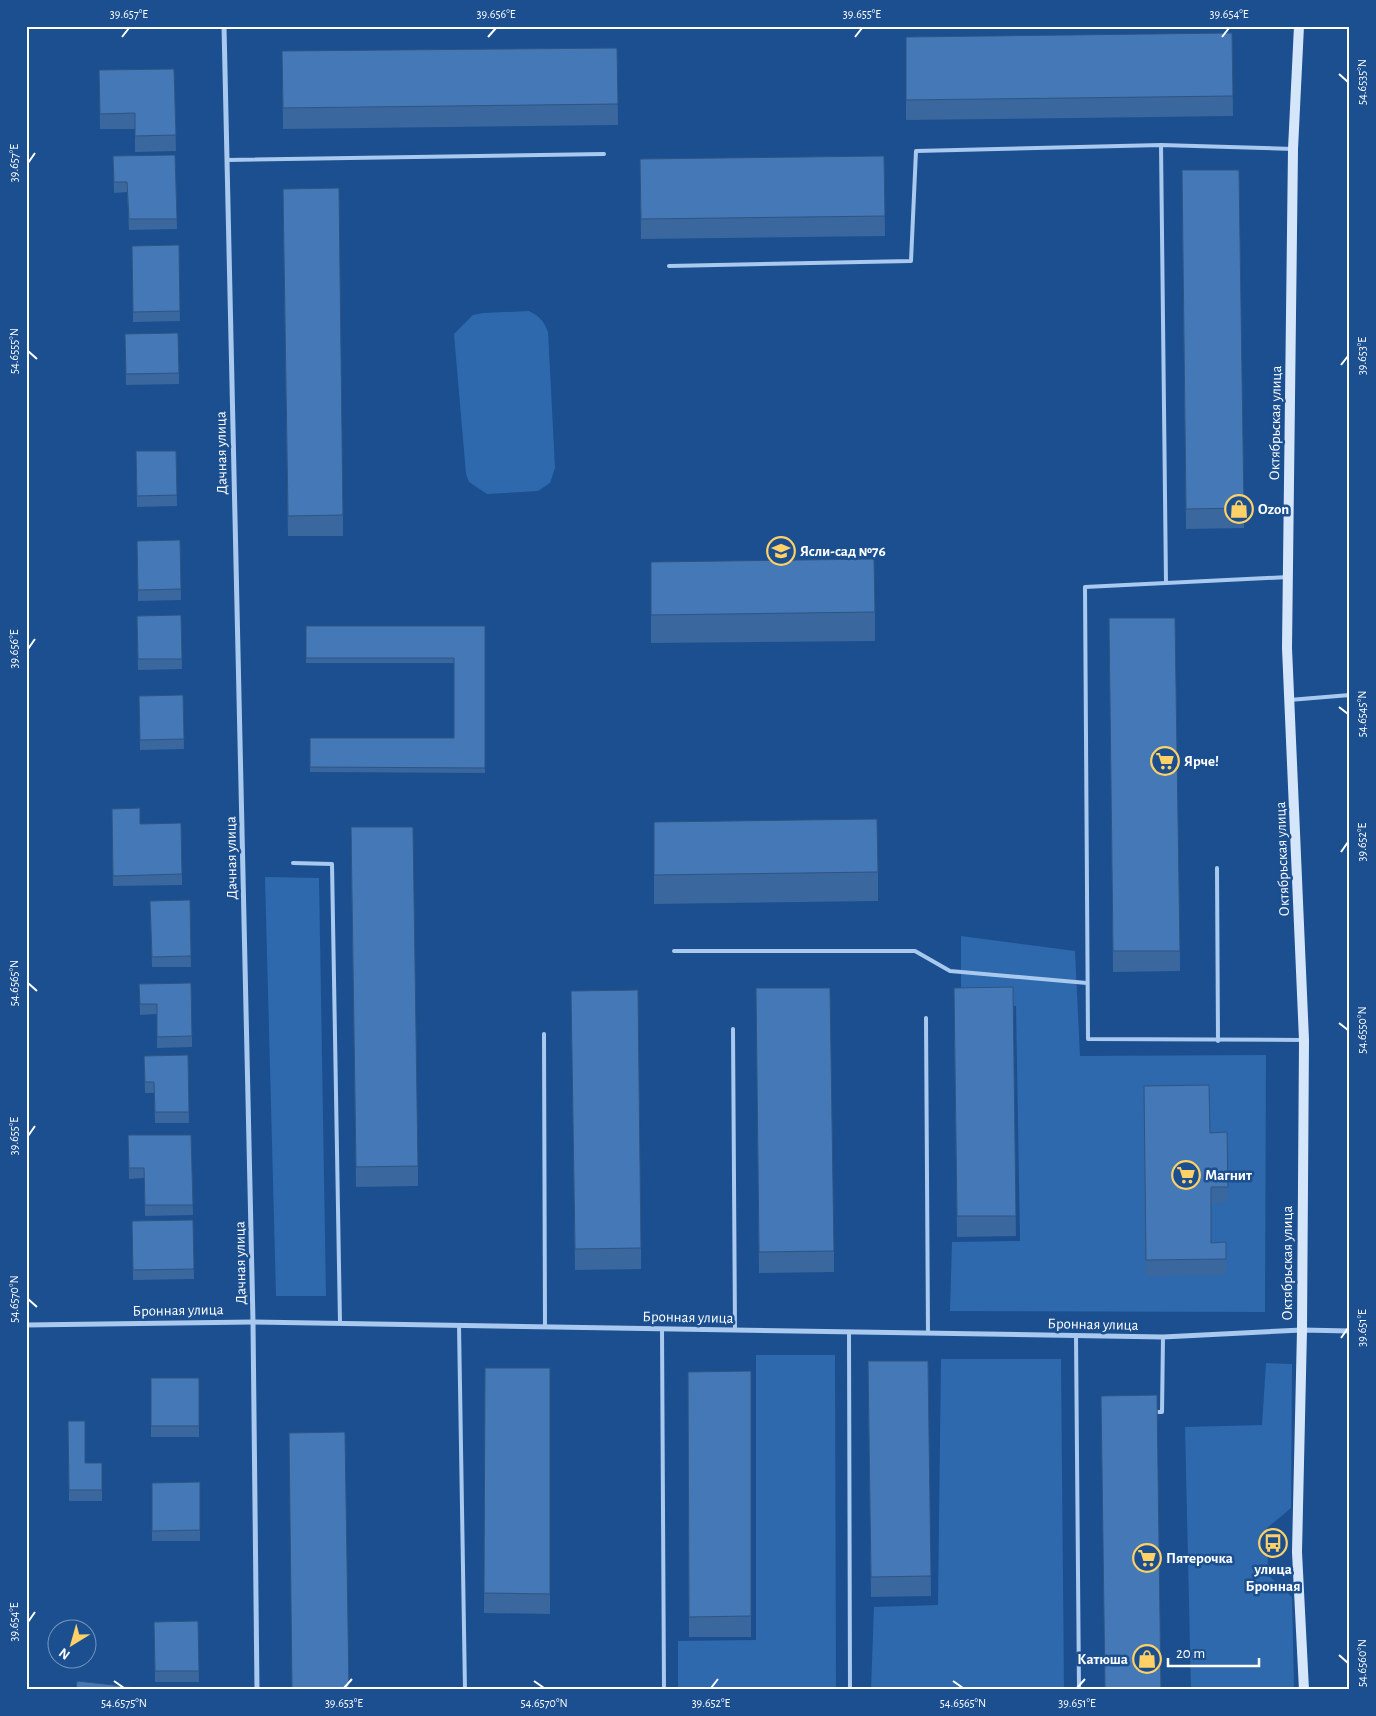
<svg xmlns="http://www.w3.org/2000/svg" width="1376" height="1716" font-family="'Alegreya Sans',sans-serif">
  <rect width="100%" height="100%" fill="#1b4f8f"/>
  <g fill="#2e69ad">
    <path d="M529,311c10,5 15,10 19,21l7,136 -5,15 -12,8 -51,3 -18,-12 -3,-8 -12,-140 19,-19 10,-2z"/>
    <polygon points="265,877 319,878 326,1296 276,1296"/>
    <polygon points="961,936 1075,951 1080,1056 1266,1055 1265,1312 950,1311 952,1242 1020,1241 1016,1006 961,1003"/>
    <polygon points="756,1355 835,1355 836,1690 678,1690 678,1641 756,1640"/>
    <polygon points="941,1359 1061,1359 1064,1690 871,1690 874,1607 938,1605"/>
    <polygon points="1266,1363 1292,1364 1291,1508 1267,1528 1268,1575 1292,1597 1294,1690 1191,1690 1185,1427 1262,1425"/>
  </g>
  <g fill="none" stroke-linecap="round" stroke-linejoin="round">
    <g stroke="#a9c9ee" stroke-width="4">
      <polyline points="1161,145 1166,583"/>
      <polyline points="227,160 604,154"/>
      <polyline points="669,266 911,261 916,151 1161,145 1293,149"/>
      <polyline points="1288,577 1085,587 1088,1039 1304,1040"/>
      <polyline points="1289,700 1350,695"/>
      <polyline points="293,863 332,864 340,1323"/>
      <polyline points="1217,868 1218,1041"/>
      <polyline points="674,951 915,951 950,971 1087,983"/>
      <polyline points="926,1018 928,1333"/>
      <polyline points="733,1029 735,1330"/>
      <polyline points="544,1034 545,1327"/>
      <polyline points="459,1325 465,1690"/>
      <polyline points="662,1329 664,1690"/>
      <polyline points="849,1332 850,1690"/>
      <polyline points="1076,1336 1079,1690"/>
      <polyline points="1154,1412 1162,1412 1163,1337"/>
    </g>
    <g stroke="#a9c9ee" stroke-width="5">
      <polyline points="224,26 253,1322 257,1690"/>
      <polyline points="26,1325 253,1322 1163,1337 1302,1330 1350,1331"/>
    </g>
    <polyline stroke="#d6e6fa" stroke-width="10" points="1299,26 1293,149 1287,648 1304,1040 1302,1330 1297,1552 1304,1690"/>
  </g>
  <g fill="#3a679d">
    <polygon points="1232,33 1233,116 906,120 906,37"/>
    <polygon points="617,48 618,125 283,129 282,51"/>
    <polygon points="174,69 176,151 135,152 135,129 100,129 99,70"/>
    <polygon points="175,155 177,229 129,230 127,192 114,193 113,156"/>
    <polygon points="884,156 885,236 641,239 640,159"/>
    <polygon points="1182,191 1244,508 1244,528 1186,529"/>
    <polygon points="283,209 343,515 343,536 288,536"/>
    <polygon points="179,245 180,321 133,322 132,246"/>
    <polygon points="125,334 179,373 179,384 126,385"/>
    <polygon points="136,451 176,451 177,506 137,507"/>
    <polygon points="180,540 181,600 138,601 137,541"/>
    <polygon points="651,562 875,612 875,641 651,643"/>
    <polygon points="181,615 182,669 138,670 137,616"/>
    <polygon points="1109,618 1180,951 1180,971 1113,972"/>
    <polygon points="306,626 485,626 485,773 310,772 310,738 454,738 454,663 306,663"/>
    <polygon points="183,695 184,749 140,750 139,696"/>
    <polygon points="112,809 140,824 182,874 182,885 113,886"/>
    <polygon points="654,822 878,872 878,901 654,904"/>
    <polygon points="351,847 418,1166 418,1186 356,1187"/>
    <polygon points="190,900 191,967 152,967 150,901"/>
    <polygon points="139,984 192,1036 192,1047 157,1048 157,1014 140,1015"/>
    <polygon points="1013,987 1016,1236 957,1237 954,1008"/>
    <polygon points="756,988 834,1251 834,1272 759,1273"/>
    <polygon points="571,991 641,1248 641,1269 575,1270"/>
    <polygon points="188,1055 189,1123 155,1123 154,1093 145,1093 144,1056"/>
    <polygon points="1144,1086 1210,1133 1227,1132 1228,1202 1211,1203 1211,1243 1226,1242 1226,1275 1146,1276"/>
    <polygon points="128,1135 191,1135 193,1215 145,1216 144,1178 129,1179"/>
    <polygon points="193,1220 194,1279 133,1280 132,1221"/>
    <polygon points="928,1361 931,1596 871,1597 868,1382"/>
    <polygon points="485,1368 550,1368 550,1614 484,1613"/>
    <polygon points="751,1371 751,1637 689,1637 688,1372"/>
    <rect x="151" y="1378" width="48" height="59"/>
    <polygon points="1101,1396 1161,1690 1105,1690"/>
    <polygon points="68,1421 85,1463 102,1463 102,1501 69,1501"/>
    <polygon points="200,1482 200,1541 152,1541 152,1483"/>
    <polygon points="198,1621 199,1682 155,1682 154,1622"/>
  </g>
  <g fill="#4478b7" stroke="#305480">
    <polygon points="1232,33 1233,96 906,100 906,37"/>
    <polygon points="617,48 618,104 283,108 282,51"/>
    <polygon points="174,69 176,135 135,136 135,113 100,114 99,70"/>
    <polygon points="175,155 177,219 129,219 127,182 114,182 113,156"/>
    <polygon points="884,156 885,216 641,219 640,159"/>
    <polygon points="1182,170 1239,170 1244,508 1186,509"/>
    <polygon points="339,188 343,515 288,516 283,189"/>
    <polygon points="179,245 180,311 133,312 132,246"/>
    <polygon points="178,333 179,373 126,374 125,334"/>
    <polygon points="136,451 176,451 177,495 137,496"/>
    <polygon points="180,540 181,589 138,590 137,541"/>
    <polygon points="874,559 875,612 651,615 651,562"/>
    <polygon points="181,615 182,659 138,659 137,616"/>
    <polygon points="1109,618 1175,618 1180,951 1113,951"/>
    <polygon points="306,626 485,626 485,768 310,767 310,738 454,738 454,658 306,658"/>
    <polygon points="183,695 184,739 140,740 139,696"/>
    <polygon points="140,808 140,824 181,823 182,874 113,876 112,809"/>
    <polygon points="877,819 878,872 654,875 654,822"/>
    <polygon points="351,827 413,827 418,1166 356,1167"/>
    <polygon points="190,900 191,956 152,957 150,901"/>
    <polygon points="191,983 192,1036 157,1037 157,1004 140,1004 139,984"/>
    <polygon points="1013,987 1016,1216 957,1216 954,988"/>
    <polygon points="756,988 830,988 834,1251 759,1252"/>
    <polygon points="638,990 641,1248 575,1249 571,991"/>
    <polygon points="188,1055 189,1112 155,1112 154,1082 145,1082 144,1056"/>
    <polygon points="1209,1085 1210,1133 1227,1132 1228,1187 1211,1187 1211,1243 1226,1242 1226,1259 1146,1260 1144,1086"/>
    <polygon points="128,1135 191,1135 193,1205 145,1205 144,1168 129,1168"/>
    <polygon points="193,1220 194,1269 133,1270 132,1221"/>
    <polygon points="868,1361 928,1361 931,1576 871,1577"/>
    <polygon points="485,1368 550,1368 550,1594 484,1593"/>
    <polygon points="751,1371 751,1616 689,1617 688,1372"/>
    <rect x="151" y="1378" width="48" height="48"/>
    <polygon points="1157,1395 1161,1690 1105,1690 1101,1396"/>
    <polygon points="68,1421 85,1421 85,1463 102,1463 102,1490 69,1490"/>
    <polygon points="345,1432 349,1690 292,1690 289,1433"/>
    <polygon points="200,1482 200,1530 152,1531 152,1483"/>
    <polygon points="198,1621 199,1671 155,1671 154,1622"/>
    <polygon points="77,1681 131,1687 131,1690 76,1690"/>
  </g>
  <path fill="none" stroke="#fff" stroke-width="2" d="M122,37l7,-9M488,37l8,-9M855,37l7,-9M1222,37l7,-9M1339,74l9,8M28,163l7,-10M28,351l9,8M1341,365l7,-9M28,649l7,-10M1339,707l9,7M1341,852l7,-10M28,983l9,8M1339,1023l9,7M28,1136l7,-10M28,1299l9,8M1341,1338l7,-10M28,1622l7,-10M1339,1655l9,8M114,1681l10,7M534,1681l10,7M953,1681l10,7M344,1688l8,-9M711,1688l7,-9M1077,1688l8,-9"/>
  <defs>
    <symbol id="shop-ring" viewBox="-11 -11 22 22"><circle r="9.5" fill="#1b4f8f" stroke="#ffd166" stroke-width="1.5"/><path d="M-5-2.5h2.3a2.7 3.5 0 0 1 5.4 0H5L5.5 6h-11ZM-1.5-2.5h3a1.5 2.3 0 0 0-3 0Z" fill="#ffd166"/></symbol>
    <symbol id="school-ring" viewBox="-11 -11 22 22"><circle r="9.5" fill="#1b4f8f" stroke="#ffd166" stroke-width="1.5"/><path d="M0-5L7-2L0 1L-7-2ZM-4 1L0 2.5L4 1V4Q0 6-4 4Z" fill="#ffd166"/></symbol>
    <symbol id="supermarket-ring" viewBox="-11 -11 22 22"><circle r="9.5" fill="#1b4f8f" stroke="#ffd166" stroke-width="1.5"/><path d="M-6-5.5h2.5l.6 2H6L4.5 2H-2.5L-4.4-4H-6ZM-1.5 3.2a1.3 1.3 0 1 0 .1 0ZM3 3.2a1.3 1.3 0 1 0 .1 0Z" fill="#ffd166"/></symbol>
    <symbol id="bus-ring" viewBox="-11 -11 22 22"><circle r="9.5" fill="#1b4f8f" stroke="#ffd166" stroke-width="1.5"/><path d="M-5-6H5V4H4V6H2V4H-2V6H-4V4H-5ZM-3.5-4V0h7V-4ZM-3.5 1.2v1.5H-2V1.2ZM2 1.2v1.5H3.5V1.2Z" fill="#ffd166"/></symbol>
  </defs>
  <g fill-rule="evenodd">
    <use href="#shop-ring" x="1223" y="493" width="32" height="32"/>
    <use href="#school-ring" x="765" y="535" width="32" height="32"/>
    <use href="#supermarket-ring" x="1149" y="745" width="32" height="32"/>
    <use href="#supermarket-ring" x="1170" y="1159" width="32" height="32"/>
    <use href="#bus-ring" x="1257" y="1527" width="32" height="32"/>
    <use href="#supermarket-ring" x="1131" y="1542" width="32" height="32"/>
    <use href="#shop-ring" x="1131" y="1643" width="32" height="32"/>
  </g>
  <g text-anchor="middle" stroke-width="5" stroke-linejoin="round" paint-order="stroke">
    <g font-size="15" fill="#fff" stroke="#1b4f8f">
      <text transform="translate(1275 423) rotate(-89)" y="5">Октябрьская улица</text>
      <text transform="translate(221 453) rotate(-91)" y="5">Дачная улица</text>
      <text transform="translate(231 858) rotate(-91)" y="5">Дачная улица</text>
      <text transform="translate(1282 859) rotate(-92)" y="5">Октябрьская улица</text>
      <text transform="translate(240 1263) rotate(-91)" y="5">Дачная улица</text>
      <text transform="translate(1287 1263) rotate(-90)" y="5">Октябрьская улица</text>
      <text transform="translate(178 1310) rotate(-1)" y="5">Бронная улица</text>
      <text transform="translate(688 1317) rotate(1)" y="5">Бронная улица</text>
      <text transform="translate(1093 1324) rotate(1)" y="5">Бронная улица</text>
    </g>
    <g font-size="15" font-weight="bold" fill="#fff" stroke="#1b4f8f" text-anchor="start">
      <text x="1258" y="514">Ozon</text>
      <text x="800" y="556">Ясли-сад №76</text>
      <text x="1184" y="766">Ярче!</text>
      <text x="1205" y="1180">Магнит</text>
      <text x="1166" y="1563">Пятерочка</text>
      <text x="1273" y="1574" text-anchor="middle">улица<tspan x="1273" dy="17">Бронная</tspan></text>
      <text x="1128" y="1664" text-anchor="end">Катюша</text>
    </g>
  </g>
  <rect width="1376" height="1716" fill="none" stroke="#1b4f8f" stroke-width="55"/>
  <g transform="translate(72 1644) rotate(217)"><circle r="24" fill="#1b4f8f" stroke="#7695bc"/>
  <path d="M0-4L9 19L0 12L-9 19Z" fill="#ffd166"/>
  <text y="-8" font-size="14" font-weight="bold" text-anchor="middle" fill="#ffffff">N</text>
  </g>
  <path d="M1168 1658v8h91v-8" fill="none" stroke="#ffffff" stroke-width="2.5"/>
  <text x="1176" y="1658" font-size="15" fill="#ffffff" stroke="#1b4f8f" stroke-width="4" paint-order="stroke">20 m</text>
  <rect x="28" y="28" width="1320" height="1660" fill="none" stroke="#fff" stroke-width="2"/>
  <g font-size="12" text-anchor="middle" fill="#fff">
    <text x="129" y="18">39.657°E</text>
    <text x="496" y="18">39.656°E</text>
    <text x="862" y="18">39.655°E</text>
    <text x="1229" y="18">39.654°E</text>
    <text transform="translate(1362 82) rotate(-90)" y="4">54.6535°N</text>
    <text transform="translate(14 163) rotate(-90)" y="4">39.657°E</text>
    <text transform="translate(14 351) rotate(-90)" y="4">54.6555°N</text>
    <text transform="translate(1362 356) rotate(-90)" y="4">39.653°E</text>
    <text transform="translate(14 649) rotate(-90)" y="4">39.656°E</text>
    <text transform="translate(1362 714) rotate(-90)" y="4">54.6545°N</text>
    <text transform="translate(1362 842) rotate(-90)" y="4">39.652°E</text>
    <text transform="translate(14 983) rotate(-90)" y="4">54.6565°N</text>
    <text transform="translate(1362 1030) rotate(-90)" y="4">54.6550°N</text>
    <text transform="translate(14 1136) rotate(-90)" y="4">39.655°E</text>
    <text transform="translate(14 1299) rotate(-90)" y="4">54.6570°N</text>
    <text transform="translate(1362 1328) rotate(-90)" y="4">39.651°E</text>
    <text transform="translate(14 1622) rotate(-90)" y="4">39.654°E</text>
    <text transform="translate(1362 1663) rotate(-90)" y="4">54.6560°N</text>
    <text x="124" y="1707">54.6575°N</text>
    <text x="344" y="1707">39.653°E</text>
    <text x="544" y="1707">54.6570°N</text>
    <text x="711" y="1707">39.652°E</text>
    <text x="963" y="1707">54.6565°N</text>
    <text x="1077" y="1707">39.651°E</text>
  </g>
</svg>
